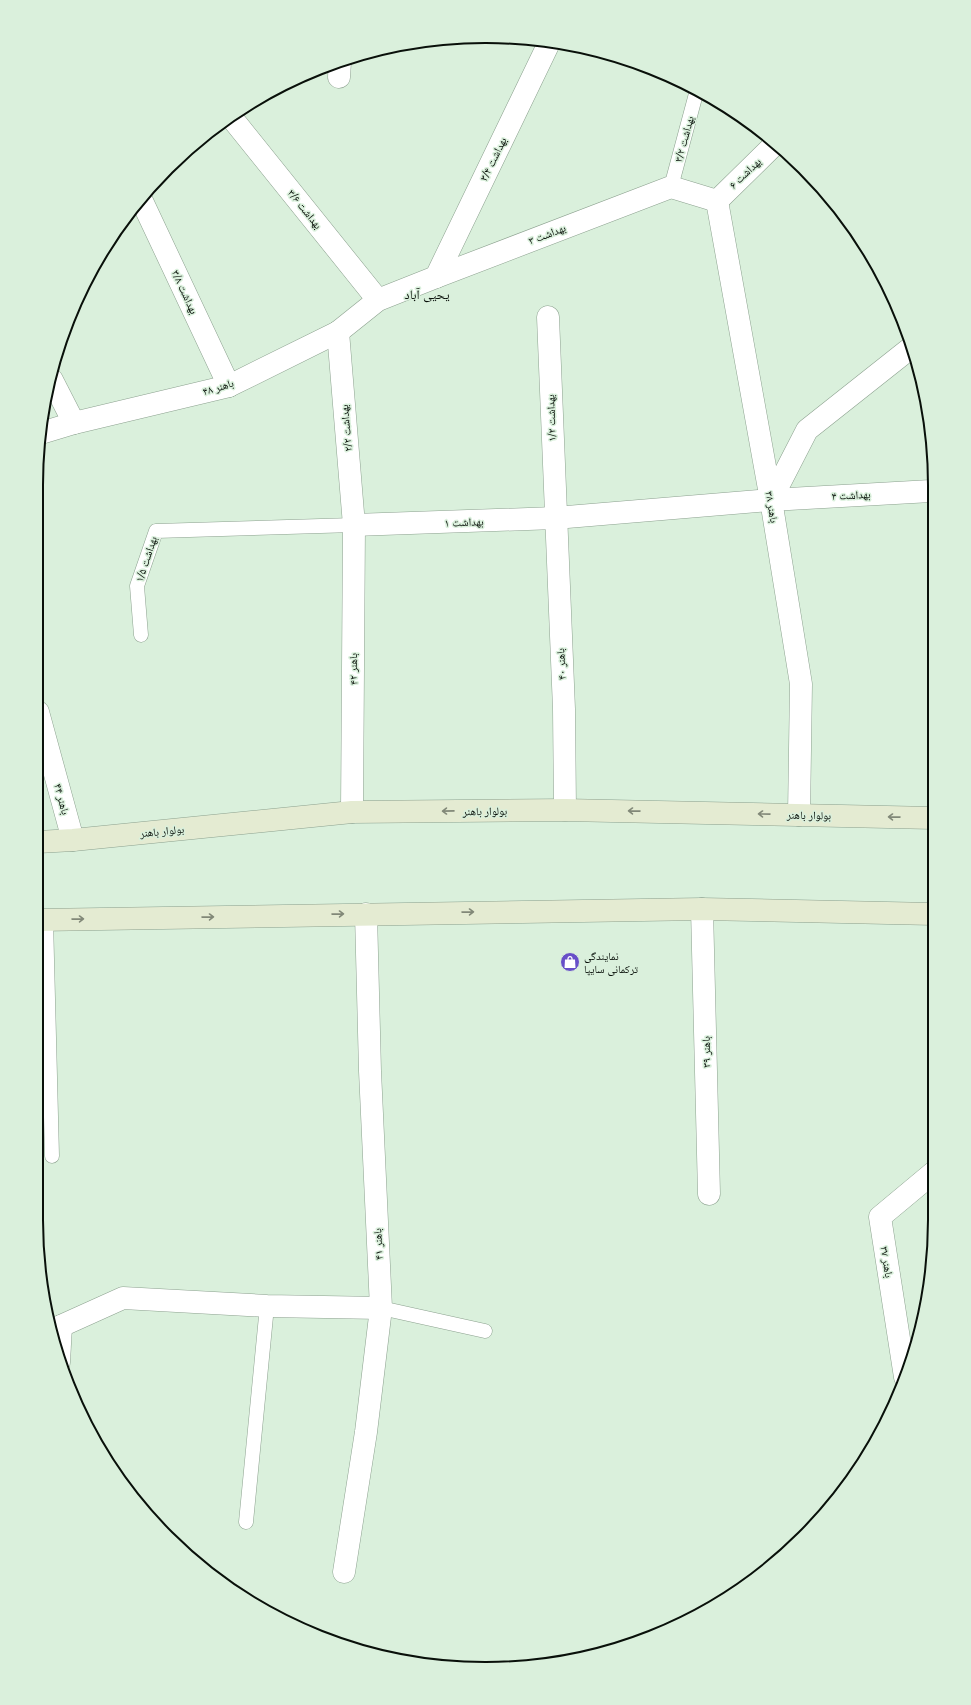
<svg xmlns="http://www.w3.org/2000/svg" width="971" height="1705" font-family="Mulish,'Noto Naskh Arabic',sans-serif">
  <rect width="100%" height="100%" fill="#daf0dc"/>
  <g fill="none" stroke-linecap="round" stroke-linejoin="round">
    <defs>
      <g id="lane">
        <polyline points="671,187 697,90"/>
        <polyline points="141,635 137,586 156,531 354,525"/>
        <polyline points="46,920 52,1156"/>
        <polyline points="381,1308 485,1331"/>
        <polyline points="246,1522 267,1306"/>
      </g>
      <g id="street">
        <polyline points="339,77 340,62"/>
        <polyline points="231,117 378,300"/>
        <polyline points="141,199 229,386"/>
        <polyline points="717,201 771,500 801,684 799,815"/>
        <polyline points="717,201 774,145"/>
        <polyline points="436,277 550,41"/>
        <polyline points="548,317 564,709 565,810"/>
        <polyline points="338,332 354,525 352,812"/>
        <polyline points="52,380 74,423"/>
        <polyline points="41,433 74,423 229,386 338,332 378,300 436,277 671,187 717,201"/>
        <polyline points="771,500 807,430 908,350 913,349"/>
        <polyline points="354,525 555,518 771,500 931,491"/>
        <polyline points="38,712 73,840"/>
        <polyline points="702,909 709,1194"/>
        <polyline points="52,1330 123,1298 267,1306 381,1308"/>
        <polyline points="59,1362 61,1326"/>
        <polyline points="905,1377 880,1217 934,1172"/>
        <polyline points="344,1572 366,1432 381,1308 370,1071 366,914"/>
      </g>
      <g id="secondary">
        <polyline points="38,842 73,840 352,812 565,810 933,818"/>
        <polyline points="39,920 702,909 933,914"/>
      </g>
    </defs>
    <use href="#lane" stroke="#8ca18f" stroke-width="15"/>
    <use href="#street" stroke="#8ca18f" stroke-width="23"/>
    <use href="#secondary" stroke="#8ca18f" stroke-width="23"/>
    <use href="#lane" stroke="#fff" stroke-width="14"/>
    <use href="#street" stroke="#fff" stroke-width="22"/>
    <use href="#secondary" stroke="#e4ebd2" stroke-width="22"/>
  </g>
  <defs><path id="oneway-shaft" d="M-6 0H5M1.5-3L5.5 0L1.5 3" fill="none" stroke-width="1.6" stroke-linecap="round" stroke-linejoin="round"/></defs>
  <g stroke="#818878">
    <use href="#oneway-shaft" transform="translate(448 811) rotate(179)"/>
    <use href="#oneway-shaft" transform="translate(634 811) rotate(-179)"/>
    <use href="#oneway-shaft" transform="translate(764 814) rotate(-179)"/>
    <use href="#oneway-shaft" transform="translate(894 817) rotate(-179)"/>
    <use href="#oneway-shaft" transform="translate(468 912) rotate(-1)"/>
    <use href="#oneway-shaft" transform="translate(338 914) rotate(-1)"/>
    <use href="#oneway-shaft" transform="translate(208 917) rotate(-1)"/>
    <use href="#oneway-shaft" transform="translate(78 919) rotate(-1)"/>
  </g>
  <defs>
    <symbol id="shop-disc" viewBox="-11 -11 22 22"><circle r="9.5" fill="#674fc8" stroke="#daf0dc"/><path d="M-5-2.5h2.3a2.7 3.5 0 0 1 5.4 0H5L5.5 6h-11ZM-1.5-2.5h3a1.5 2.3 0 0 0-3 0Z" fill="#fff"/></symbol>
  </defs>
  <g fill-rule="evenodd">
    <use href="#shop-disc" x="559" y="951" width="22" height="22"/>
  </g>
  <g text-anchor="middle" stroke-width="3" stroke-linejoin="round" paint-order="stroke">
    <g font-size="11" fill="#09100a" stroke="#daf0dc">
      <text transform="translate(684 139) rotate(-75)" y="4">بهداشت ۳/۲</text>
      <text transform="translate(493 159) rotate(-64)" y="4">بهداشت ۳/۴</text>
      <text transform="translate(745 173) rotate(-44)" y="4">بهداشت ۶</text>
      <text transform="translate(305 209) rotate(51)" y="4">بهداشت ۳/۶</text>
      <text transform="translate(547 234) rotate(-21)" y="4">بهداشت ۳</text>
      <text transform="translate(185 292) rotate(65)" y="4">بهداشت ۳/۸</text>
      <text transform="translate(218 387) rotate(-17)" y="4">باهنر ۴۸</text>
      <text transform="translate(551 418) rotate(-92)" y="4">بهداشت ۱/۲</text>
      <text transform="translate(346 428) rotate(-95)" y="4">بهداشت ۲/۲</text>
      <text transform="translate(851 495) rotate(-3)" y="4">بهداشت ۴</text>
      <text transform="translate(772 507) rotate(80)" y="4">باهنر ۳۸</text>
      <text transform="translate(464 522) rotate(-2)" y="4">بهداشت ۱</text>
      <text transform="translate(146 559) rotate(-72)" y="4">بهداشت ۱/۵</text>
      <text transform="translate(561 664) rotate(-93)" y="4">باهنر ۴۰</text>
      <text transform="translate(353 669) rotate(-90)" y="4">باهنر ۴۲</text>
      <text transform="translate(62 799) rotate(75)" y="4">باهنر ۴۴</text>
      <text transform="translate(485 811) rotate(-1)" y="4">بولوار باهنر</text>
      <text transform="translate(809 815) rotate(1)" y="4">بولوار باهنر</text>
      <text transform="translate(162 831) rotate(-6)" y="4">بولوار باهنر</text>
      <text transform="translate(706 1052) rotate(-91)" y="4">باهنر ۳۹</text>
      <text transform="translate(378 1244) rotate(-93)" y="4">باهنر ۴۱</text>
      <text transform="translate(887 1262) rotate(81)" y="4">باهنر ۳۷</text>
    </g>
    <g font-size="11" fill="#09100a" stroke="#daf0dc" text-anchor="start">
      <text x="584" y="960">نمایندگی<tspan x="584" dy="13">ترکمانی سایپا</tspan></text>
    </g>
    <g font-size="13" fill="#09100a" stroke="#daf0dc">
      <text x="427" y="299">یحیی آباد</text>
    </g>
  </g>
  <path d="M0 0H971V1705H0ZM485 43H486A442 442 0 0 1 928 485V1220A442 442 0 0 1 486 1662H485A442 442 0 0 1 43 1220V485A442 442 0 0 1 485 43Z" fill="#daf0dc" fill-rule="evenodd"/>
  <path fill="none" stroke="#09100a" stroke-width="2" d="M485 43H486A442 442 0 0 1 928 485V1220A442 442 0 0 1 486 1662H485A442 442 0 0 1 43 1220V485A442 442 0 0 1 485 43Z"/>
</svg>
